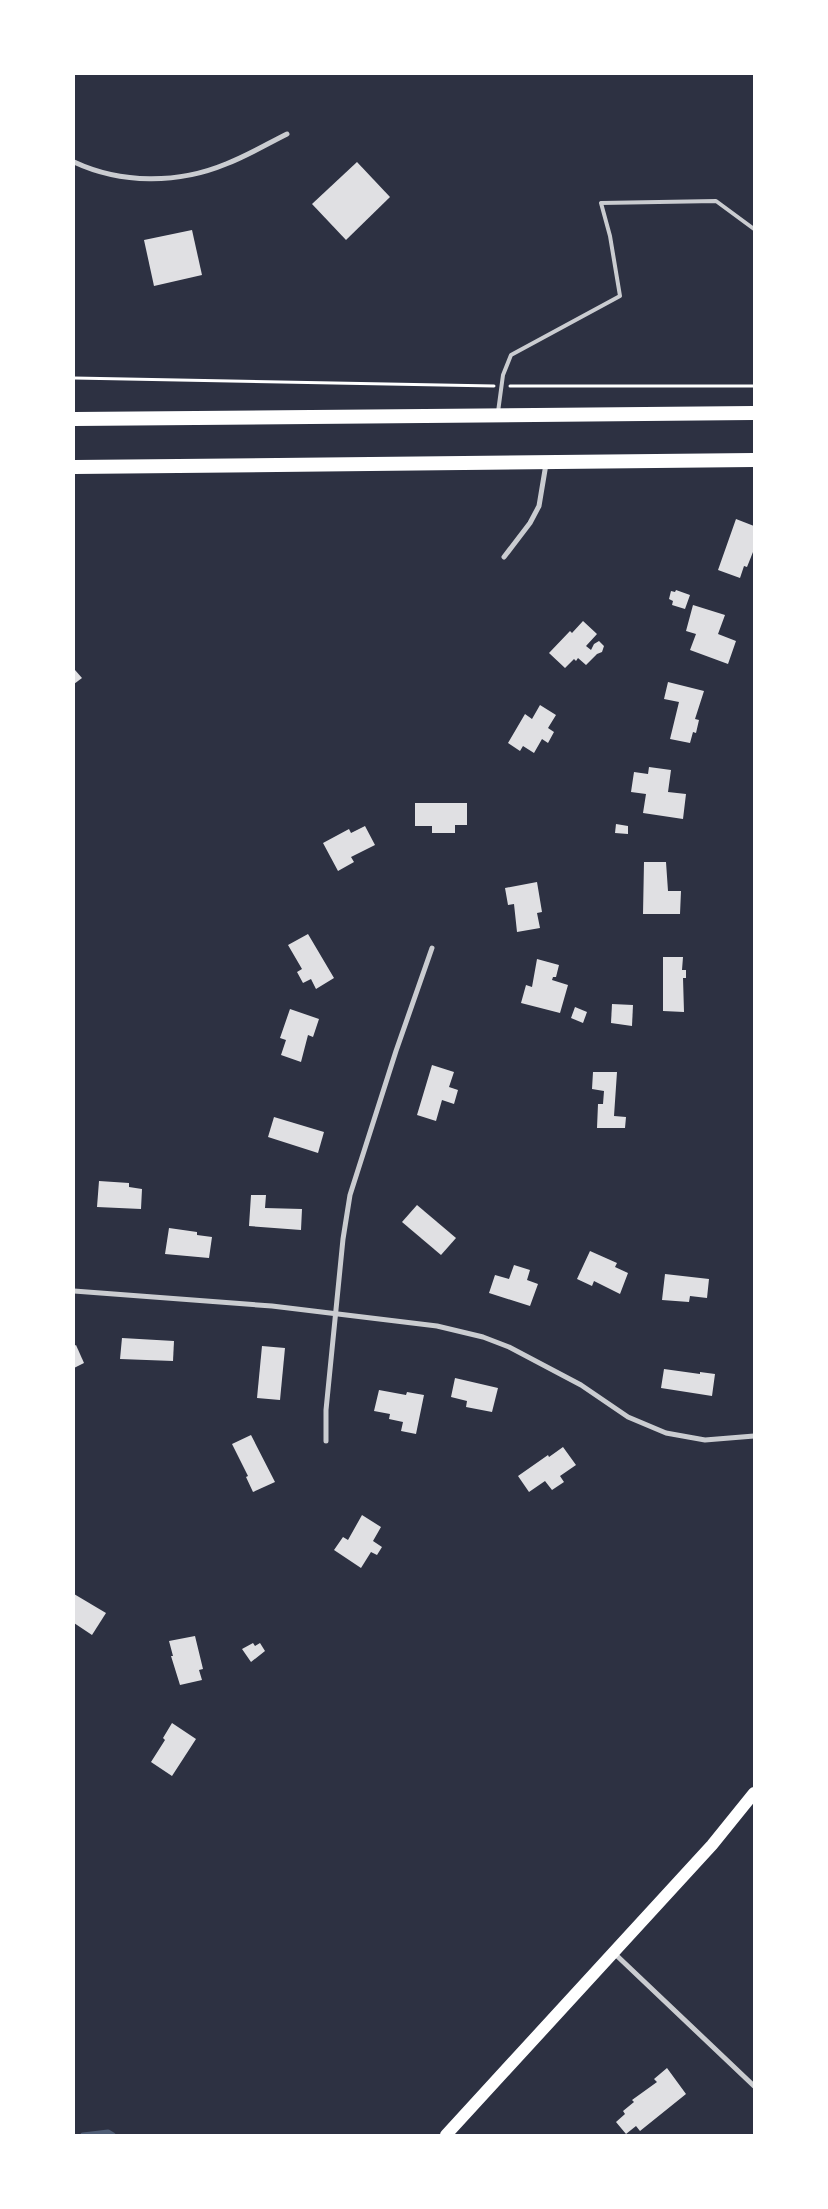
<svg xmlns="http://www.w3.org/2000/svg" width="828" height="2209" font-family="'DejaVu Sans',sans-serif">
  <rect width="100%" height="100%" fill="#2d3142"/>
  <g fill="none" stroke-linecap="round" stroke-linejoin="round">
    <polyline stroke="#4f5d75" stroke-width="5" points="83,2135 108,2132 113,2135"/>
  </g>
  <g fill="#e0e0e3">
    <polygon points="357,162 390,197 346,240 312,204"/>
    <polygon points="192,230 202,275 154,286 144,240"/>
    <polygon points="736,519 754,526 754,552 753,552 747,567 744,566 740,578 718,570"/>
    <polygon points="676,590 690,595 685,609 672,605 673,601 669,599 671,591 675,592"/>
    <polygon points="693,605 725,615 718,634 736,641 728,664 690,650 696,634 686,631"/>
    <polygon points="583,621 597,634 586,646 591,650 594,644 599,641 604,646 602,652 597,654 586,665 578,658 576,661 574,659 565,668 549,653 570,631 572,633"/>
    <polygon points="74,670 75,670 82,678 74,684"/>
    <polygon points="668,682 704,691 695,719 699,720 696,733 693,732 690,743 670,739 679,702 664,699"/>
    <polygon points="540,705 556,715 548,728 554,732 548,743 542,739 534,753 523,746 520,751 508,743 525,714 532,719"/>
    <polygon points="649,767 671,770 668,792 686,794 683,819 643,813 646,794 631,792 634,772 648,774"/>
    <polygon points="415,803 467,803 467,825 455,825 455,833 432,833 432,826 415,826"/>
    <polygon points="616,824 628,826 628,834 615,833"/>
    <polygon points="365,826 375,845 351,857 354,862 338,871 323,843 349,829 351,833"/>
    <polygon points="644,862 666,862 668,891 681,891 680,914 643,914"/>
    <polygon points="537,882 542,912 537,913 540,928 517,932 514,904 508,905 505,888"/>
    <polygon points="308,934 334,978 316,989 311,979 303,983 297,972 302,969 288,945"/>
    <polygon points="663,957 683,957 682,970 686,970 686,978 683,978 684,1012 663,1011"/>
    <polygon points="537,959 559,965 556,977 553,977 552,980 568,985 560,1013 521,1003 526,985 532,987"/>
    <polygon points="612,1004 633,1005 632,1026 611,1023"/>
    <polygon points="575,1007 587,1012 583,1023 571,1018"/>
    <polygon points="290,1009 319,1019 313,1037 308,1035 301,1062 281,1055 286,1040 280,1038"/>
    <polygon points="432,1065 454,1072 449,1087 458,1090 454,1104 442,1100 436,1121 417,1115"/>
    <polygon points="593,1072 617,1072 614,1116 626,1117 625,1128 597,1128 598,1104 603,1104 604,1091 592,1089"/>
    <polygon points="274,1117 324,1132 318,1153 268,1137"/>
    <polygon points="99,1181 129,1183 129,1187 142,1189 141,1209 97,1207"/>
    <polygon points="251,1195 266,1195 265,1208 302,1209 301,1230 249,1226"/>
    <polygon points="417,1205 456,1238 441,1255 402,1222"/>
    <polygon points="169,1228 197,1232 197,1235 212,1237 209,1258 165,1254"/>
    <polygon points="590,1251 617,1263 615,1267 628,1273 620,1294 594,1281 592,1286 577,1279"/>
    <polygon points="514,1265 530,1270 527,1280 538,1284 530,1306 489,1293 495,1275 509,1279"/>
    <polygon points="665,1274 709,1279 707,1298 690,1296 689,1302 662,1300"/>
    <polygon points="122,1338 174,1341 173,1361 120,1359"/>
    <polygon points="76,1345 84,1363 74,1368 74,1346"/>
    <polygon points="262,1346 285,1348 280,1400 257,1398"/>
    <polygon points="664,1369 700,1374 700,1372 715,1374 712,1396 661,1388"/>
    <polygon points="455,1378 498,1388 492,1412 466,1407 467,1401 451,1397"/>
    <polygon points="379,1390 406,1395 407,1392 424,1395 416,1434 401,1431 403,1422 389,1419 390,1414 374,1411"/>
    <polygon points="251,1435 275,1482 253,1492 246,1477 248,1476 232,1444"/>
    <polygon points="563,1447 576,1465 560,1476 564,1482 552,1490 545,1481 529,1492 518,1476 548,1455 549,1457"/>
    <polygon points="362,1515 381,1527 373,1541 382,1547 377,1555 371,1552 361,1568 334,1550 343,1537 348,1540"/>
    <polygon points="74,1594 106,1613 92,1635 74,1623"/>
    <polygon points="195,1636 203,1669 199,1670 202,1680 180,1685 171,1656 173,1656 169,1641"/>
    <polygon points="253,1643 255,1646 260,1643 265,1651 251,1662 242,1649"/>
    <polygon points="172,1723 196,1739 172,1776 151,1762 165,1740 163,1738"/>
    <polygon points="667,2068 686,2094 640,2131 636,2126 626,2134 616,2122 625,2114 623,2111 634,2102 632,2100 657,2082 654,2079"/>
  </g>
  <g fill="none" stroke-linecap="round" stroke-linejoin="round">
    <g stroke="#fff" stroke-width="3">
      <polyline points="74,378 494,386"/>
      <polyline points="510,386 754,386"/>
    </g>
    <polyline stroke="#caccd0" stroke-width="4" points="498,412 503,375 511,355 620,296 610,236 601,203 716,201 754,229"/>
    <g stroke="#caccd0" stroke-width="5">
      <path d="M74,162c47,22 104,22 152,2 21,-8 41,-20 61,-30"/>
      <polyline points="504,557 530,523 539,506 546,464"/>
      <polyline points="74,1291 272,1306 437,1326 483,1337 509,1347 581,1385 628,1417 666,1433 705,1440 754,1436"/>
      <polyline points="326,1441 326,1410 343,1239 350,1195 396,1051 432,948"/>
      <polyline points="614,1953 754,2086"/>
    </g>
    <polyline stroke="#fff" stroke-width="12" points="446,2135 712,1845 754,1793"/>
    <g stroke="#fff" stroke-width="14">
      <polyline points="74,419 754,413"/>
      <polyline points="74,467 754,460"/>
    </g>
  </g>
  <rect width="828" height="2209" fill="none" stroke="#ffffff" stroke-width="150"/>
</svg>
